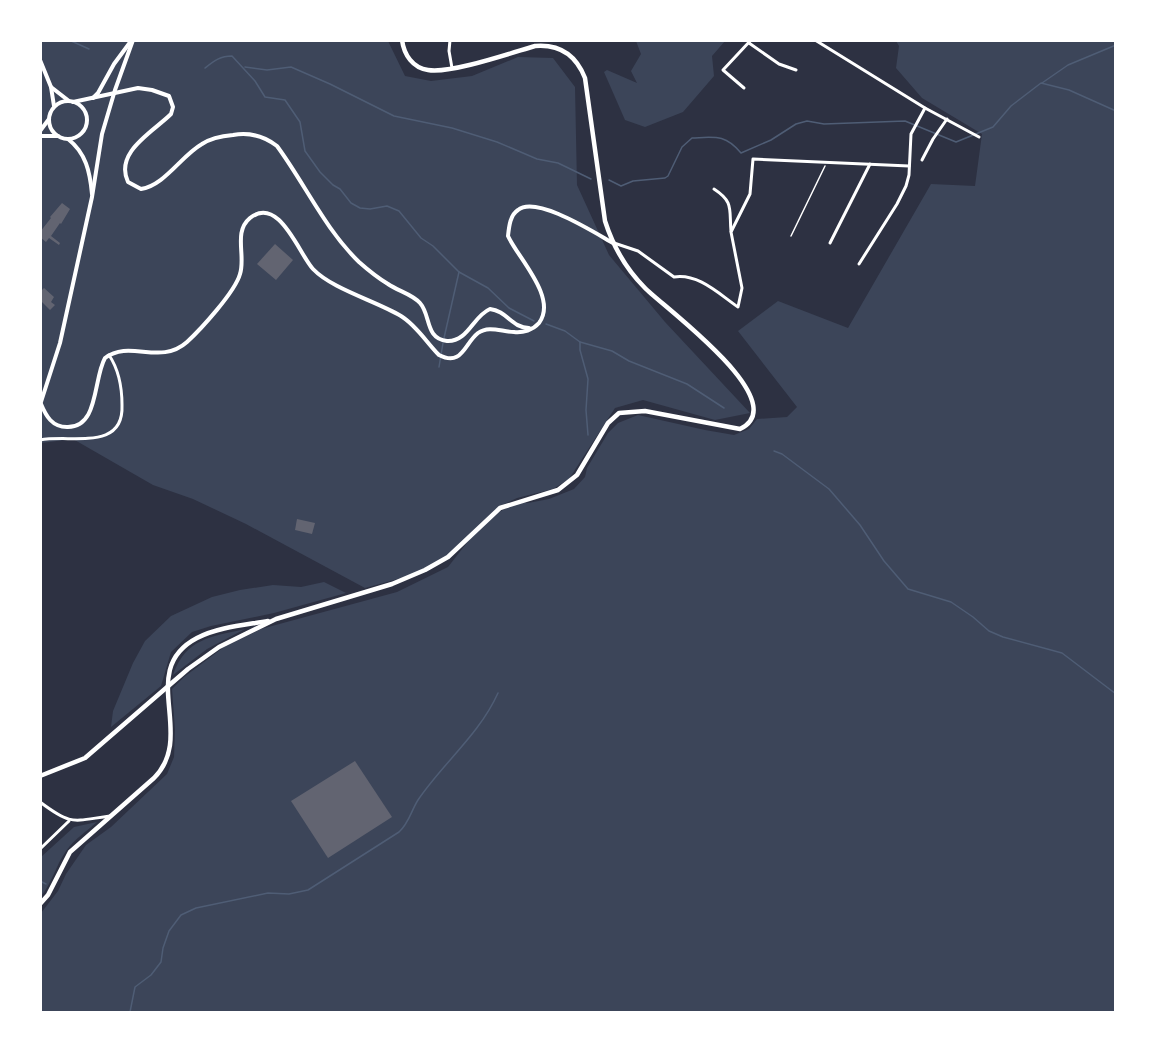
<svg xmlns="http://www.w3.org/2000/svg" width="1156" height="1053" font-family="'DejaVu Sans',sans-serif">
  <rect width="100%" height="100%" fill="#2d3142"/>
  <g fill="#3c4559">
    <polygon points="40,41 388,41 405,76 431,81 472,76 518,57 553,58 575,87 577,185 609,255 665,322 750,413 715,420 643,400 615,408 569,479 553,489 517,498 498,507 444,559 412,575 365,588 246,524 193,499 153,485 73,439 41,443"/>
    <polygon points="636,41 636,40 725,41 712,56 714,76 683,112 645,127 625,120 604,72 607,70 637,83 631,71 641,54"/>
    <polygon points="896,41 1115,41 1115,1012 41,1012 41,913 58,891 66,874 86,845 111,827 167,774 174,757 175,730 172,689 184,677 224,647 261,629 397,592 448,567 473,535 499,512 518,502 528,503 549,499 574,489 585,477 587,468 608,433 618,423 638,415 705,430 734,435 749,429 757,419 787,417 797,407 738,331 778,301 848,328 931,184 975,186 982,134 922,98 896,68 899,46"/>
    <polygon points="324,582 346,593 274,613 211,626 192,632 171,652 161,686 111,727 113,711 133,663 145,641 171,616 212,597 240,590 273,585 301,587"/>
    <path d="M245,629l-38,20 -34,26c13,-37 38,-38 72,-46z"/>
    <path d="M97,822c-10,9 -23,17 -31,29 -10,14 -14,32 -25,45v-39l33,-30z"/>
  </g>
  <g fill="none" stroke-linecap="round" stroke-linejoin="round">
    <g stroke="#4f5d75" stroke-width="1.5">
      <polyline points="69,40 89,49"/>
      <polyline points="245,67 267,70 291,67 330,84 394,116 452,128 497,142 537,159 558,163 591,179"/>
      <path d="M205,68c9,-7 15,-12 27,-12l23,25 10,16 20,3 15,22 5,29 15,21 13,13 7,4 11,14 9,5 10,1 17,-3 12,5 22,27 12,8 26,26 29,16 21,20 25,13"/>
      <polyline points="1042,83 1068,65 1116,45"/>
      <path d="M609,180l12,6 12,-5 32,-3 3,-2 14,-29 10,-9c23,-1 33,-4 49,15l30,-13 25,-16 11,-3 17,3 81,-3 51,21 37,-15 18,-21 30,-23 28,7 47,21"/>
      <polyline points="546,324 565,331 580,342 612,351 629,361 687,384 724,408"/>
      <polyline points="444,338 459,272"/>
      <polyline points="580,342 580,350 588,379 586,410 588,435"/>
      <polyline points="439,367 443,343"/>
      <polyline points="774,451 782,454 829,489 860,525 884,561 908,589 951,602 973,617 989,631 1003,637 1062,653 1116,694"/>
      <polyline points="40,881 46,884"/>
      <path d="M130,1012l5,-25 16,-12 10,-13 2,-14 6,-17 12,-16 15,-7 72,-15 21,1 19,-4 91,-58c10,-9 12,-21 19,-32 25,-37 61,-65 80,-107"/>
    </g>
  </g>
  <g fill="#626471">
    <polygon points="62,203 70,209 61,224 60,223 51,236 60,243 59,245 49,238 46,242 40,237 40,232 51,218 50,217"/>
    <polygon points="275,244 293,260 276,280 257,264"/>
    <polygon points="44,288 54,297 51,302 55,305 50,310 41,301 40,292"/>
    <polygon points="297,519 315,523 312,534 295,530"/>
    <polygon points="355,761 392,817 328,858 291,801"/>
  </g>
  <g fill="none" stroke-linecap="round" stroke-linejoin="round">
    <polyline stroke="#fff" stroke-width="1.5" points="791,236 825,166"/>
    <g stroke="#fff" stroke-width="3">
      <polyline points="450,40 449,51 452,68"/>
      <polyline points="815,40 925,108 979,137"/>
      <polyline points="749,43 779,64 796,70"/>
      <polyline points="744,88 723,70 751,40"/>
      <polyline points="922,160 933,139 947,119"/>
      <path d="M714,189c20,13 15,20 17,42"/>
      <path d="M614,243l24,8 36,26c24,-4 45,17 64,30l4,-19 -11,-56 19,-38 3,-35 156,7"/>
      <polyline points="830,243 870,164"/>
      <polyline points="859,264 897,204 906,186 909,175 911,134 925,108"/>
      <path d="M40,440c30,-6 84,12 82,-35 0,-18 -3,-35 -13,-50"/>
      <path d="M40,802c32,24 32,19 70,14"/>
      <polyline points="40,849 69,821"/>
    </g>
    <g stroke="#fff" stroke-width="4">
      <polyline points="40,60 51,87 54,106"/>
      <polyline points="51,87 69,101"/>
      <circle cx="68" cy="120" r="19"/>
      <path d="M73,102l65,-14 14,2 17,6 4,11 -2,7c-18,18 -57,38 -43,68l13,7c24,-4 40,-33 61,-45 9,-6 20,-8 31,-9 17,-3 31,1 44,11 28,38 48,83 82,116 9,8 19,16 29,22 10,7 24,10 32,19 11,12 5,36 27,38 21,1 26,-25 43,-32 17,2 22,19 39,19"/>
      <polyline points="40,131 49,119"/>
      <polyline points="40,136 58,136"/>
      <path d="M68,139c18,14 22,33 24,55"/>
      <path d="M41,404c5,12 11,23 26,23 32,1 26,-48 38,-69 25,-19 55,8 82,-16 14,-13 48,-50 53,-68 6,-18 -7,-42 10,-56 29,-23 49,36 63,51 19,20 63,32 88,47 15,9 26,27 38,39 23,12 25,-11 39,-22 11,-8 24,-1 36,-1 9,1 19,-2 25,-9 19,-25 -21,-65 -31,-87 1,-9 2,-21 10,-26 18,-15 77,23 95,33"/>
    </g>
    <g stroke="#fff" stroke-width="4">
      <polyline points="93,98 98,93 114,64 131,41"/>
      <polyline points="40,405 60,343 92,197 102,134 115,90 133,40"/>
    </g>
    <g stroke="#fff" stroke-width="4.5">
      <path d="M40,776l45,-18 103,-89 31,-22 57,-28 116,-35 33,-14 23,-13 52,-49 58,-18 19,-15 31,-52 11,-10 26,-2 95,18c56,-27 -78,-123 -95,-141 -19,-19 -32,-42 -40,-67l-20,-143c-9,-23 -26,-34 -50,-32 -24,7 -85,28 -107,24 -15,-2 -24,-15 -26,-30"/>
      <path d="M40,904l8,-9 22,-43 84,-74c43,-43 -18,-108 43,-140 21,-11 48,-13 71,-17"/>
    </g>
  </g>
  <rect width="1156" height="1053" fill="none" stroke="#ffffff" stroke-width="84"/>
</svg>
